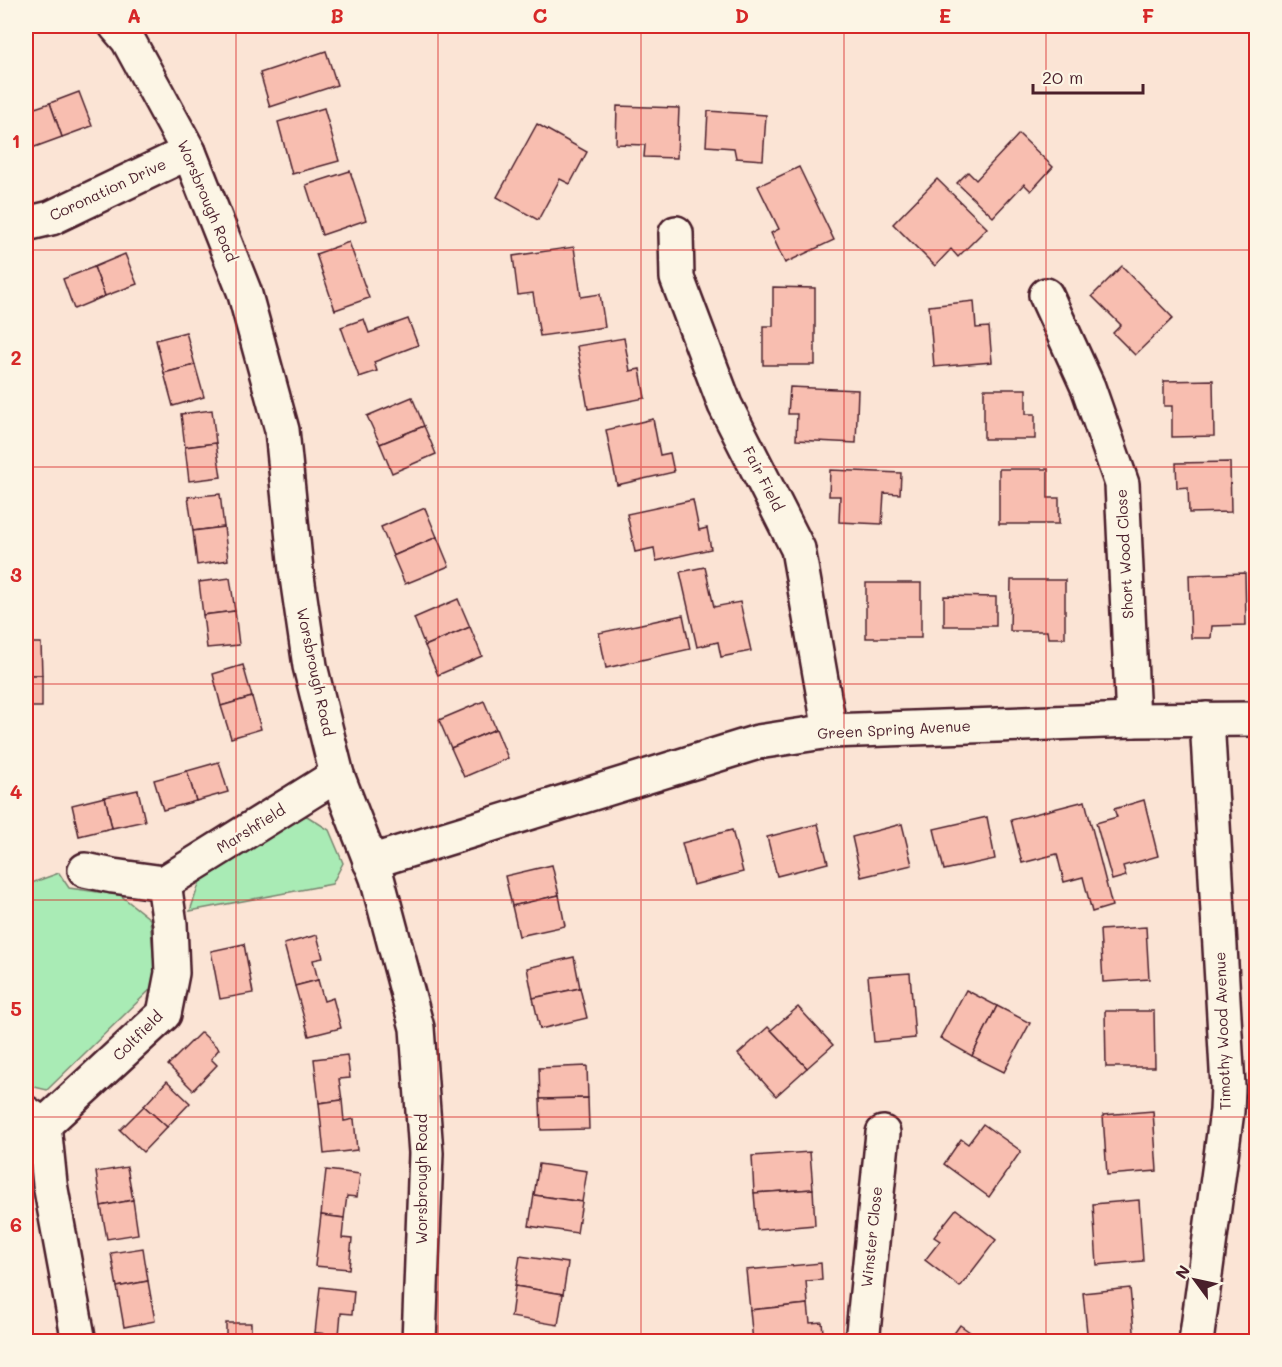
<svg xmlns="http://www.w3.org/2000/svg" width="1282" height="1367" font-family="Mali,sans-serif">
  <rect width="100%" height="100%" fill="#fbe4d5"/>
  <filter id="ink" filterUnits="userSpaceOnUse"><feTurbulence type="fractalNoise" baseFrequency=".0167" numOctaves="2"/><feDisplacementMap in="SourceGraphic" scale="12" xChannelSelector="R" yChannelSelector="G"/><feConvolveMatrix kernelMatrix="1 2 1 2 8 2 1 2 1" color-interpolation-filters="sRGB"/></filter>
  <g filter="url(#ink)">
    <g fill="#a9ebb5" stroke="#7a8570" stroke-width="1.5">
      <polygon points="307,816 329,830 343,863 332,884 190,911 200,881 287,819"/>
      <polygon points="59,873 69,888 120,895 150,919 156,984 47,1090 26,1085 26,885"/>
    </g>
    <g fill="#f8beb0" stroke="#4a1f2b" stroke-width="1.5">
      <polygon points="326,51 337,85 270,107 260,73"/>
      <polygon points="79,92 92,126 62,137 50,103"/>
      <polygon points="50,103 62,137 32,148 26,129 26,111"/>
      <polygon points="617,106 679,108 677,158 644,157 645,145 616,144"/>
      <polygon points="324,108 339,161 292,174 278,122"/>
      <polygon points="708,111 766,115 763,160 736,158 734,148 706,146"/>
      <polygon points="537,124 587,152 570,184 560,179 538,220 497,197"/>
      <polygon points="1019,134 1053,167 1031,191 1024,184 993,217 957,183 968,172 976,180"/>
      <polygon points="799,167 834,240 785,263 771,233 779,229 758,186"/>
      <polygon points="350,171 366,220 322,235 306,185"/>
      <polygon points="937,179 987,228 958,257 951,249 935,266 893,224"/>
      <polygon points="349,242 369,298 335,310 316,254"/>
      <polygon points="574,247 581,297 600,294 605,327 540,336 533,293 518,295 513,256"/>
      <polygon points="125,254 137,284 105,296 94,267"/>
      <polygon points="1122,266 1173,318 1135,355 1113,333 1121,325 1092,296"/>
      <polygon points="94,267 105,296 74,309 63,279"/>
      <polygon points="773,287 815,288 815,365 763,365 763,326 773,326"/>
      <polygon points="974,301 976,328 989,327 992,362 934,367 929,306"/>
      <polygon points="364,319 369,333 408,319 418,345 374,362 377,371 359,377 341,327"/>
      <polygon points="186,332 195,365 164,373 156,340"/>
      <polygon points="624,338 630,371 640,369 645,398 588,409 577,346"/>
      <polygon points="195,365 204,397 173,406 164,373"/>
      <polygon points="1213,380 1214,436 1172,437 1172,406 1164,406 1164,381"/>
      <polygon points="790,387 858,390 856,443 796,440 797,414 788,414"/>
      <polygon points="984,389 1026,389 1026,414 1035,414 1035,439 984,439"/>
      <polygon points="412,397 424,426 380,444 367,416"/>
      <polygon points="212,410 216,443 185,447 181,414"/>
      <polygon points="653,419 660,455 670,453 674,472 617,485 606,430"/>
      <polygon points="424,426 436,454 392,473 380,444"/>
      <polygon points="216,443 221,477 189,481 185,447"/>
      <polygon points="1230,462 1231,512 1189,513 1188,487 1177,488 1176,463"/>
      <polygon points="999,469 1048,469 1048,498 1059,498 1059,524 999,524"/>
      <polygon points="830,470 901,473 900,494 884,493 882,524 839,522 840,496 829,496"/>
      <polygon points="220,494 224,527 193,531 188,497"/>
      <polygon points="693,500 699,530 707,528 711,549 656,561 654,548 635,552 627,514"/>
      <polygon points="425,508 437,537 393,556 381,527"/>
      <polygon points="224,527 228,560 197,565 193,531"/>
      <polygon points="26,534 27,534 28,565 26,565"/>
      <polygon points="437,537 449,566 405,584 393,556"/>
      <rect x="26" y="565" width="2" height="32"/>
      <polygon points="705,567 714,607 740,602 751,651 721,657 718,642 697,647 680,572"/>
      <polygon points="1245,573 1246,625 1212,626 1211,638 1191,638 1189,575"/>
      <polygon points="230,578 235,611 203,615 199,582"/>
      <polygon points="1011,580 1065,580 1065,638 1048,638 1047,631 1010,631"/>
      <rect x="866" y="583" width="55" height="55"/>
      <polygon points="944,596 996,597 996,626 944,626"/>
      <polygon points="458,599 470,627 425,646 414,618"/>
      <polygon points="235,611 239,645 207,648 203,615"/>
      <polygon points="683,615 690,649 606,668 599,633"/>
      <polygon points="470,627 482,656 438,675 425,646"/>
      <polygon points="26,643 41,643 42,675 26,675"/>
      <polygon points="243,665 252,697 221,706 213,674"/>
      <rect x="26" y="675" width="16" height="32"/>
      <polygon points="252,697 261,729 231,738 221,706"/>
      <polygon points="484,701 496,729 451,748 439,720"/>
      <polygon points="496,729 508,758 464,777 451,748"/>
      <polygon points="219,762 228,792 196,801 187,771"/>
      <polygon points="187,771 196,801 163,810 154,780"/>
      <polygon points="138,790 145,821 112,828 105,797"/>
      <polygon points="105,797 112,828 79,836 72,805"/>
      <polygon points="1144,800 1158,856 1123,866 1126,876 1112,880 1096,823 1117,817 1114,809"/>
      <polygon points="1085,801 1112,906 1092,912 1083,877 1064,882 1057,854 1022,863 1011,820"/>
      <polygon points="987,817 995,859 944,870 934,829"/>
      <polygon points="818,824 828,863 777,876 767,837"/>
      <polygon points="902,824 912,865 861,877 852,837"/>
      <polygon points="732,830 743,872 693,885 682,843"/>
      <polygon points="552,865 559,895 512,906 505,876"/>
      <polygon points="559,895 565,926 519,936 512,906"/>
      <polygon points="1146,927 1149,979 1103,982 1100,930"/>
      <polygon points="317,935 323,958 313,960 318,980 295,986 284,944"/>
      <polygon points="244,944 253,993 220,999 211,951"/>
      <polygon points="574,957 580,988 533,998 527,968"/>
      <polygon points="910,973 915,1038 874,1042 868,976"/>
      <polygon points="318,980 324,1001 333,998 341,1028 309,1036 295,986"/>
      <polygon points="580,988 587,1018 540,1029 533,998"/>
      <polygon points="966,990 997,1006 972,1056 940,1038"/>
      <polygon points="997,1006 1030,1023 1004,1072 972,1056"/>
      <polygon points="798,1007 833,1045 807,1068 771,1030"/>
      <polygon points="1105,1011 1154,1011 1155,1067 1106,1067"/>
      <polygon points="768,1027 807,1068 776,1096 738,1054"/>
      <polygon points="201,1032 219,1049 211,1059 217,1065 193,1090 168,1065"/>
      <polygon points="347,1055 350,1078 339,1079 342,1100 319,1103 314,1059"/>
      <polygon points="587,1066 588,1098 540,1099 539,1068"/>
      <polygon points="167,1081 190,1103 167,1127 144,1106"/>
      <polygon points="588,1098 589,1129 541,1130 540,1099"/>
      <polygon points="342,1100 344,1121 354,1119 357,1150 324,1154 319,1103"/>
      <polygon points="144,1106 167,1127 143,1152 120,1130"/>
      <polygon points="1153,1111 1157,1171 1107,1175 1103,1115"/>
      <polygon points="983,1124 1021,1151 989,1197 944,1164 961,1139 968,1144"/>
      <polygon points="810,1152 813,1189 754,1193 752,1156"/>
      <polygon points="539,1164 587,1171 582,1202 534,1195"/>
      <polygon points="127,1167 133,1200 101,1206 96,1172"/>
      <polygon points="326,1170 360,1174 357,1197 347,1196 344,1218 321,1215"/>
      <polygon points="813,1189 815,1225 757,1230 754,1193"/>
      <polygon points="534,1195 582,1202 577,1233 529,1226"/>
      <polygon points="133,1200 138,1234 107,1239 101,1206"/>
      <polygon points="1139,1200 1143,1261 1097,1265 1093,1204"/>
      <polygon points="956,1209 996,1240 960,1287 925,1260 940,1241 934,1237"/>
      <polygon points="321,1215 344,1218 342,1238 352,1239 349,1269 315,1266"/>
      <polygon points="143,1248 148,1281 117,1287 111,1253"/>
      <polygon points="520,1256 568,1263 563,1294 515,1286"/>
      <polygon points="821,1263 822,1280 806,1281 808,1304 750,1310 746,1270"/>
      <polygon points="148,1281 155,1321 124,1327 117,1287"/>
      <polygon points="515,1286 563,1294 558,1325 511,1317"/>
      <polygon points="320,1287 354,1291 352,1314 341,1313 339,1335 315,1333"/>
      <polygon points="1130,1288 1135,1342 1088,1342 1083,1293"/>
      <polygon points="808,1304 810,1323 822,1322 824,1342 753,1342 750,1310"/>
      <polygon points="226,1323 251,1323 251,1339 262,1338 262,1342 226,1342"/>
      <polygon points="960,1325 984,1342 948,1342"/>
      <polygon points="315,1333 339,1335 338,1342 314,1342"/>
    </g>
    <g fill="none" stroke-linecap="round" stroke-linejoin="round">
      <defs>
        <g id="street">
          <polyline points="26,224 51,218 189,152"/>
          <polyline points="676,233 677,278 725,405 798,549 830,731"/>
          <polyline points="1046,295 1088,387 1122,484 1133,720"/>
          <polyline points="370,862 758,742 830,731 1133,720 1256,719"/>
          <polyline points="85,870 113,876 164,883"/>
          <polyline points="164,883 337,775"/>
          <polyline points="26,1113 44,1125 50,1184 79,1342"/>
          <polyline points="44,1125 164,1014 172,973 170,924 164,883"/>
          <polyline points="862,1342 883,1133"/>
          <polyline points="1196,1342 1227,1111 1228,1087 1207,719"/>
        </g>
        <polyline id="secondary" points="116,26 128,40 189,152 244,291 282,430 296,570 310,666 337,775 377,878 417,1028 426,1153 419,1342"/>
      </defs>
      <use href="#street" stroke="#4a1f2b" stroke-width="38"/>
      <use href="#secondary" stroke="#4a1f2b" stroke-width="38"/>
      <use href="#street" stroke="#fcf5e5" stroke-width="33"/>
      <use href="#secondary" stroke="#fcf5e5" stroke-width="33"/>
    </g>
  </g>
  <path fill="none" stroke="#d62828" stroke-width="1.5" stroke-opacity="0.55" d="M236,26v1316M438,26v1316M641,26v1316M844,26v1316M1046,26v1316M26,250h1230M26,467h1230M26,684h1230M26,900h1230M26,1117h1230"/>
  <g text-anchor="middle" stroke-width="4.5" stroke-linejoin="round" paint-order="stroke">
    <g font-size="15" fill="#4a1f2b" stroke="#fcf5e5">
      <text transform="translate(108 190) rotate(-25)" y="5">Coronation Drive</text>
      <text transform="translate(207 201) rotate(67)" y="5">Worsbrough Road</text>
      <text transform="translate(763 479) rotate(63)" y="5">Fair Field</text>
      <text transform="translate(1125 554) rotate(-93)" y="5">Short Wood Close</text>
      <text transform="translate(315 672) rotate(78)" y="5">Worsbrough Road</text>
      <text transform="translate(894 730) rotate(-3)" y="5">Green Spring Avenue</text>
      <text transform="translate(251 829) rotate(-32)" y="5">Marshfield</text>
      <text transform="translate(1223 1031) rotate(-92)" y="5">Timothy Wood Avenue</text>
      <text transform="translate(138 1036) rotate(-45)" y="5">Coltfield</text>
      <text transform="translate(422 1179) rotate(-90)" y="5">Worsbrough Road</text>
      <text transform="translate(872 1237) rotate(-84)" y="5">Winster Close</text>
    </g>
  </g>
  <rect width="1282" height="1367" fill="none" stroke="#fcf5e5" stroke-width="66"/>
  <g transform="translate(1195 1280) rotate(303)" stroke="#fcf5e5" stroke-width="4.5" paint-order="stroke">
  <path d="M0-4.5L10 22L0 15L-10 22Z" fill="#4a1f2b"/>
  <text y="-9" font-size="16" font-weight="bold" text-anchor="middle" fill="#4a1f2b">N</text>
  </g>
  <path d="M1033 84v9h110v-9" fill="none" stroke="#4a1f2b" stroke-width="3"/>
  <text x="1042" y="84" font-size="18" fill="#4a1f2b" stroke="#fcf5e5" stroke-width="4.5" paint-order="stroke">20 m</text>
  <rect x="33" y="33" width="1216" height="1301" fill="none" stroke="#d62828" stroke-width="2"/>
  <g font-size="20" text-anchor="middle" font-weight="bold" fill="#d62828">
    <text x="134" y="23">A</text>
    <text x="337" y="23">B</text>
    <text x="540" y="23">C</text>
    <text x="742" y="23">D</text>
    <text x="945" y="23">E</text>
    <text x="1148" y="23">F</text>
    <text x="16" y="148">1</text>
    <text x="16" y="365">2</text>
    <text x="16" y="582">3</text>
    <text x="16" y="799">4</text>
    <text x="16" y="1016">5</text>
    <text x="16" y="1232">6</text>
  </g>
</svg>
